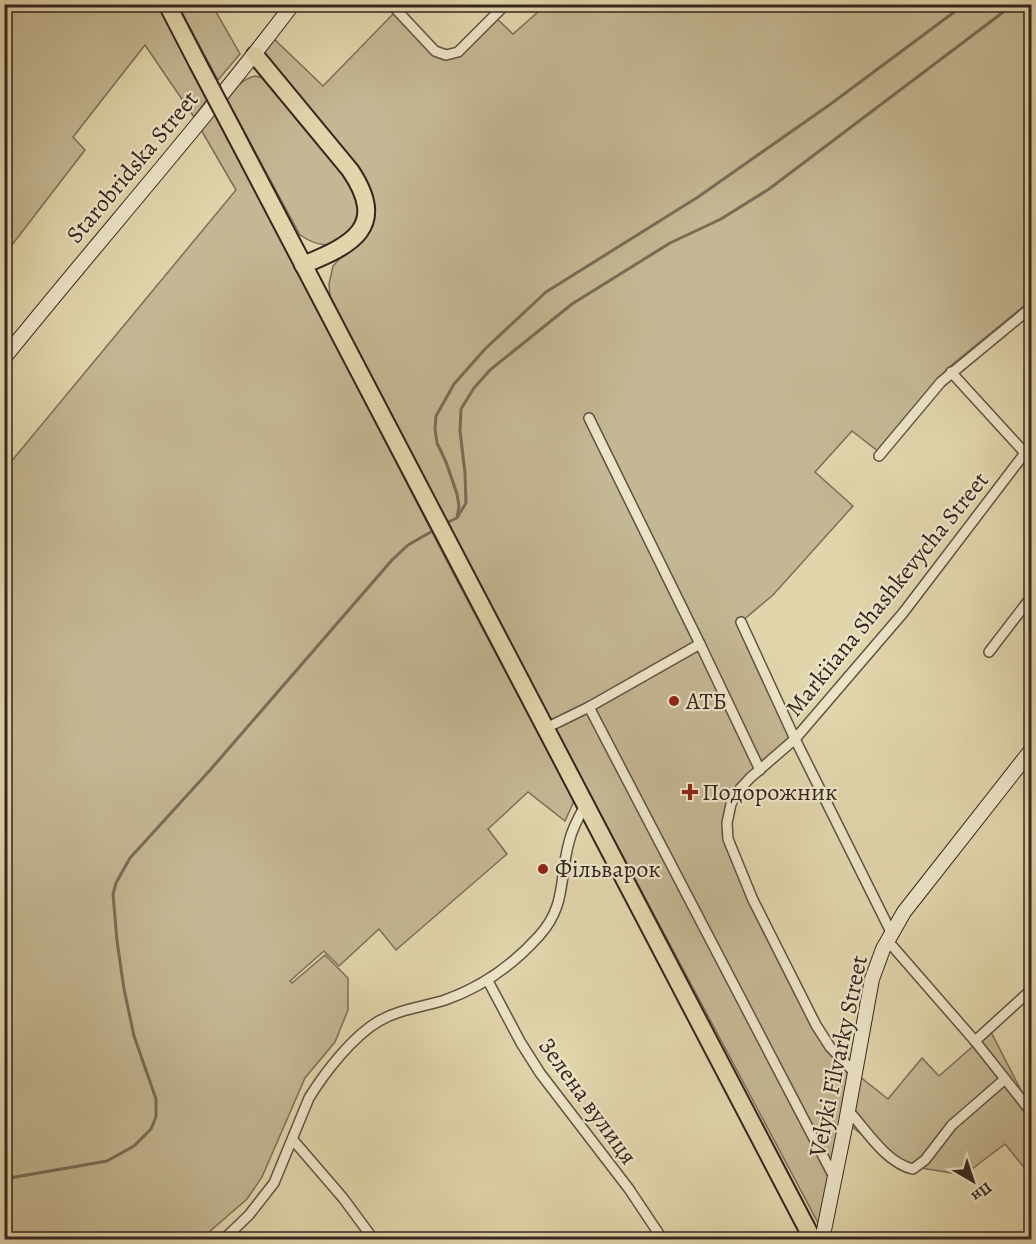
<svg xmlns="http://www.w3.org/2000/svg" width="1036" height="1244" font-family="Alegreya,serif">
  <rect width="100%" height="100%" fill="#e1d5ab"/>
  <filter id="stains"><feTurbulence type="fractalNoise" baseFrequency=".00333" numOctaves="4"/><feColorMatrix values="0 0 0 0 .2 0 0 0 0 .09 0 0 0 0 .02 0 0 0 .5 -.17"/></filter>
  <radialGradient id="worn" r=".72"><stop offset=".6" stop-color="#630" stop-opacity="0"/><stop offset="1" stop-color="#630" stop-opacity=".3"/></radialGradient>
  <g fill="#c4b793" stroke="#7c6e59" stroke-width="1.5">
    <polygon points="4,5 161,5 208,98 194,117 145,45 73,137 85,150 5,254"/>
    <polygon points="178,5 212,5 240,54 218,80"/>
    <polygon points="546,5 1031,5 1031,300 948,368 879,452 852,431 815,472 853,506 773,595 741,622 795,739 750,778 731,804 728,839 816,1025 854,1072 888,1099 922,1058 939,1076 972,1047 989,1028 1031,1110 1031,1176 1005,1144 964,1175 921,1168 894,1159 847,1123 824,1234 550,719 330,296 329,284 333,266 343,255 371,214 264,53 274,39 323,86 394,13 435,51 458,52 494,16 513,34"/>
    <path d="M255,76l9,2c18,20 35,40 52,59 16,19 36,37 42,61 5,18 -6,38 -23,45 -12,5 -26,-2 -35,-8l-73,-135c8,-11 14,-21 28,-24z"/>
    <polygon points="215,110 453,573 574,801 565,821 528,792 488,829 507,854 396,950 379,929 339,966 324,951 290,981 292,983 325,955 348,978 348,1010 335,1042 305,1078 262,1177 247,1199 201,1239 5,1239 4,459 10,463 236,190 200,128"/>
  </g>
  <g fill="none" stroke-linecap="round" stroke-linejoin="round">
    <g stroke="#796c56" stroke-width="3">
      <polyline points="458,516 466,503 465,473 460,431 461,409 474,388 490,370 572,304 670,243 721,219 769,189 1014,4"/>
      <polyline points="444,524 457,518 459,506 457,494 446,462 437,443 435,429 436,416 454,384 485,349 546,292 698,197 832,103 965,4"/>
      <polyline points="4,1179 107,1161 134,1146 151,1129 156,1117 156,1099 134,1036 124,989 117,941 113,894 116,883 130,858 211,769 392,560 408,545 436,529"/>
    </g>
    <defs>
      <g id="street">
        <polyline points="391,4 435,51 446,55 458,52 506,4"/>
        <polyline points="951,372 1025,453 1032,464"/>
        <polyline points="879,456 941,382 1032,307"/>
        <polyline points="741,622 795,739 891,932"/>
        <polyline points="700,644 760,770"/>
        <polyline points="989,652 1032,596"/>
        <polyline points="589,707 835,1179"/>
        <polyline points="544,729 589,707 700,644 589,418"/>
        <polyline points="887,940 975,1041 1032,1113"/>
        <polyline points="488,981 521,1043 540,1073 629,1189 663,1240"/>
        <polyline points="975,1041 1032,989"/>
        <polyline points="854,1072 830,1047 816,1025 753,900 728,839 727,823 731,804 738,791 750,778 795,739 903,613 1025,453 1032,448"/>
        <path d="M848,1110c18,20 38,53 65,59l12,-9 27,-35 53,-46"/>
        <polyline points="293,1140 343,1198 374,1240"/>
        <path d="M223,1240l26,-25 25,-32 35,-85c16,-26 44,-62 70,-77 21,-12 44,-14 66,-21 37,-13 68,-35 94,-64 28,-31 20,-58 30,-94 3,-13 10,-26 17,-38"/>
      </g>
      <g id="secondary">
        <path d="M4,358c96,-119 197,-233 289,-354"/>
        <polyline points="822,1240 846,1122 872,979 883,949 904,912 1032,749"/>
      </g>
      <g id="highway">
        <polyline points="167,4 197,62"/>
        <path d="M255,55l95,115c39,57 2,75 -47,95"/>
        <polyline points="235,134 813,1240"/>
      </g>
    </defs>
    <use href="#street" stroke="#605242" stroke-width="12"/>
    <use href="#secondary" stroke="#35261f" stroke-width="16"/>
    <use href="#highway" stroke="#35261f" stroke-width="20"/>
    <use href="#street" stroke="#ece4c8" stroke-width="9"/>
    <use href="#secondary" stroke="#ece4c8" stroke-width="14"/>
    <use href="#highway" stroke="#e1d5ab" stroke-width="16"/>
    <defs>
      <polyline id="highway-bridge" points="197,62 235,134"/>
    </defs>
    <use href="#highway-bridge" stroke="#35261f" stroke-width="20" stroke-linecap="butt"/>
    <use href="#highway-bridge" stroke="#e1d5ab" stroke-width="16"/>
  </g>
  <g fill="#8f2418" stroke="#ece4c8" stroke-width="2">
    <circle cx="674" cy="701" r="6"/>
    <path d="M687 783h6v6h6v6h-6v6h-6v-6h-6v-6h6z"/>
    <circle cx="543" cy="869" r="6"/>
  </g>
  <g text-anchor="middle" stroke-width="4.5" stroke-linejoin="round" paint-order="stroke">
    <g font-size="24" fill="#35261f" stroke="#ece4c8">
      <text transform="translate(132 167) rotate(-50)" y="8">Starobridska Street</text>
      <text transform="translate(887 594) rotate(-51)" y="8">Markiiana Shashkevycha Street</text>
      <text transform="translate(838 1056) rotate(-78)" y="8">Velyki Filvarky Street</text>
      <text transform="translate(588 1101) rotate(54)" y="8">Зелена вулиця</text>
    </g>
    <g font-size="24" fill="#35261f" stroke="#ece4c8" text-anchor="start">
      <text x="686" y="709">АТБ</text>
      <text x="702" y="800">Подорожник</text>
      <text x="555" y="877">Фільварок</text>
    </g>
  </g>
  <rect width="1036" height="1244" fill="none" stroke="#e1d5ab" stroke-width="24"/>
  <rect x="6" y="6" width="1024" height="1232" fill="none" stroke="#35261f" stroke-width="3"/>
  <rect x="12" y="12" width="1012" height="1220" fill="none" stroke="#35261f" stroke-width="1.5"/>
  <g transform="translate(973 1181) rotate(141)" stroke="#ece4c8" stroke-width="4.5" paint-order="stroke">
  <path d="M0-4.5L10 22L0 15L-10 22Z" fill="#35261f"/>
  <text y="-9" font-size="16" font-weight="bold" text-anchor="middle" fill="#35261f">Пн</text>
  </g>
  <rect width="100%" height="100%" filter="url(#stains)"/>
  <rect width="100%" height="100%" fill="url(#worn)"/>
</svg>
